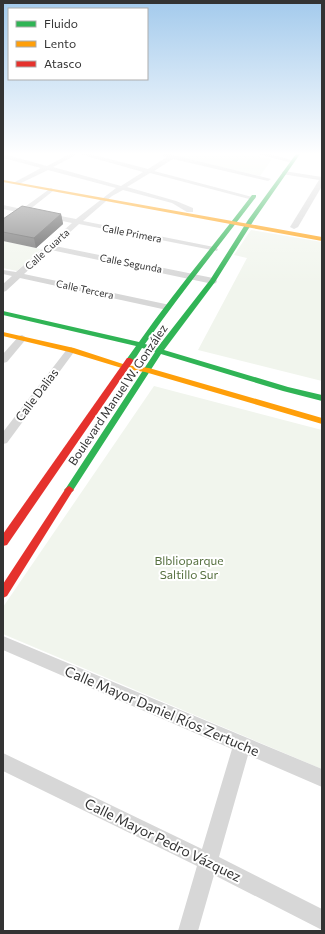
<svg xmlns="http://www.w3.org/2000/svg" width="325" height="934" font-family="Commissioner,sans-serif">
  <rect width="100%" height="100%" fill="#fff"/>
  <g fill="#f1f5ed">
    <polygon points="166,154 249,154 272,159 260,176"/>
    <polygon points="251,230 322,242 322,381 198,350 247,258 234,255"/>
    <polygon points="3,241 41,249 17,271 3,268"/>
    <polygon points="154,386 322,430 322,769 3,634 3,607"/>
  </g>
  <g fill="none" stroke-linecap="round" stroke-linejoin="round">
    <g fill="#d7d7d7" fill-rule="evenodd">
      <polygon points="3,154 47,166 70,154 78,154 53,167 121,186 143,172 79,154 90,154 148,169 167,157 163,156 163,154 169,154 271,179 268,181 173,159 154,171 256,198 253,200 150,173 127,187 176,201 193,208 193,212 187,212 172,203 123,190 112,196 83,221 214,247 218,249 217,251 79,224 55,246 213,278 216,279 217,281 216,283 213,284 51,250 24,274 170,305 171,307 167,310 20,278 6,291 3,292 3,284 12,276 3,274 3,270 16,272 72,223 24,213 3,228 3,222 17,212 3,209 3,205 22,209 51,188 54,190 53,191 29,210 76,219 116,188 48,170 19,184 15,184 15,182 41,168 3,158"/>
      <polygon points="258,154 270,154 295,161 292,163"/>
      <polygon points="284,171 322,177 322,186 298,227 294,229 290,227 319,180 282,174 282,172"/>
      <polygon points="22,335 27,338 7,362 3,363 3,354 19,336"/>
      <polygon points="71,347 76,350 74,352 7,443 3,444 3,432 68,348"/>
      <polygon points="3,636 322,769 322,787 248,755 219,857 322,909 322,930 214,875 198,931 178,931 197,866 3,771 3,753 202,849 232,749 3,650"/>
    </g>
    <path fill="#30b455" fill-rule="evenodd" d="M296,154h4l-46,66 -39,62 -51,68 124,37 34,8v6l-39,-10 -122,-37 -89,138h-6l-2,-2 2,-2 89,-136 -13,-4 -9,14h-6l-1,-2 10,-14 -133,-31v-4l136,31c35,-50 76,-98 113,-147h4v2c-37,49 -76,97 -111,147l12,4 53,-68 38,-60z"/>
    <g fill="#ff9f0a" fill-rule="evenodd">
      <polygon points="3,180 322,237 322,241 3,182"/>
      <polygon points="3,332 74,348 126,365 149,368 322,418 322,424 145,372 125,369 69,352 3,336"/>
    </g>
    <g fill="#e5322d" fill-rule="evenodd">
      <polygon points="127,358 130,358 134,360 7,545 3,546 3,534"/>
      <polygon points="69,486 72,488 74,490 72,492 7,596 3,598 3,584 66,488"/>
    </g>
  </g>
  <polygon fill="#6f6f6f" points="61,214 63,224 36,248 3,241 3,219"/>
  <polygon fill="#5a5a5a" points="61,214 63,224 36,248 34,238"/>
  <polygon fill="#818181" stroke="#5a5a5a" points="22,206 61,214 34,238 3,232 3,219"/>
  <linearGradient id="sky" x2="0" y2="1"><stop stop-color="#a3caec"/><stop offset="0.54" stop-color="#fff"/><stop offset="1" stop-color="#fff" stop-opacity="0"/></linearGradient>
  <rect width="325" height="285" fill="url(#sky)"/>
  <g text-anchor="middle" stroke-width="4" stroke-linejoin="round" paint-order="stroke">
    <g font-size="10" fill="#333" stroke="#fff">
      <text transform="translate(132 233) rotate(11)" y="4">Calle Primera</text>
      <text transform="translate(47 249) rotate(-42)" y="4">Calle Cuarta</text>
      <text transform="translate(131 263) rotate(11)" y="4">Calle Segunda</text>
      <text transform="translate(85 289) rotate(12)" y="4">Calle Tercera</text>
    </g>
    <g font-size="12" fill="#333" stroke="#fff">
      <text transform="translate(37 395) rotate(-53)" y="4">Calle Dalias</text>
      <text transform="translate(118 395) rotate(-56)" y="4">Boulevard Manuel W. González</text>
    </g>
    <g font-size="12" fill="#56703f" stroke="#fff">
      <text x="189" y="565">Blblioparque<tspan x="189" dy="14">Saltillo Sur</tspan></text>
    </g>
    <g font-size="14" fill="#333" stroke="#fff">
      <text transform="translate(162 711) rotate(23)" y="5">Calle Mayor Daniel Ríos Zertuche</text>
      <text transform="translate(163 840) rotate(26)" y="5">Calle Mayor Pedro Vázquez</text>
    </g>
  </g>
  <rect width="325" height="934" fill="none" stroke="#333333" stroke-width="8"/>
  <rect x="8" y="8" width="140" height="72" fill="#ffffff" stroke="#adadad"/>
  <rect x="16" y="21" width="20" height="6" fill="#30b455" stroke="#adadad"/>
  <text x="44" y="28" font-size="12" fill="#333333">Fluido</text>
  <rect x="16" y="41" width="20" height="6" fill="#ff9f0a" stroke="#adadad"/>
  <text x="44" y="48" font-size="12" fill="#333333">Lento</text>
  <rect x="16" y="61" width="20" height="6" fill="#e5322d" stroke="#adadad"/>
  <text x="44" y="68" font-size="12" fill="#333333">Atasco</text>
</svg>
